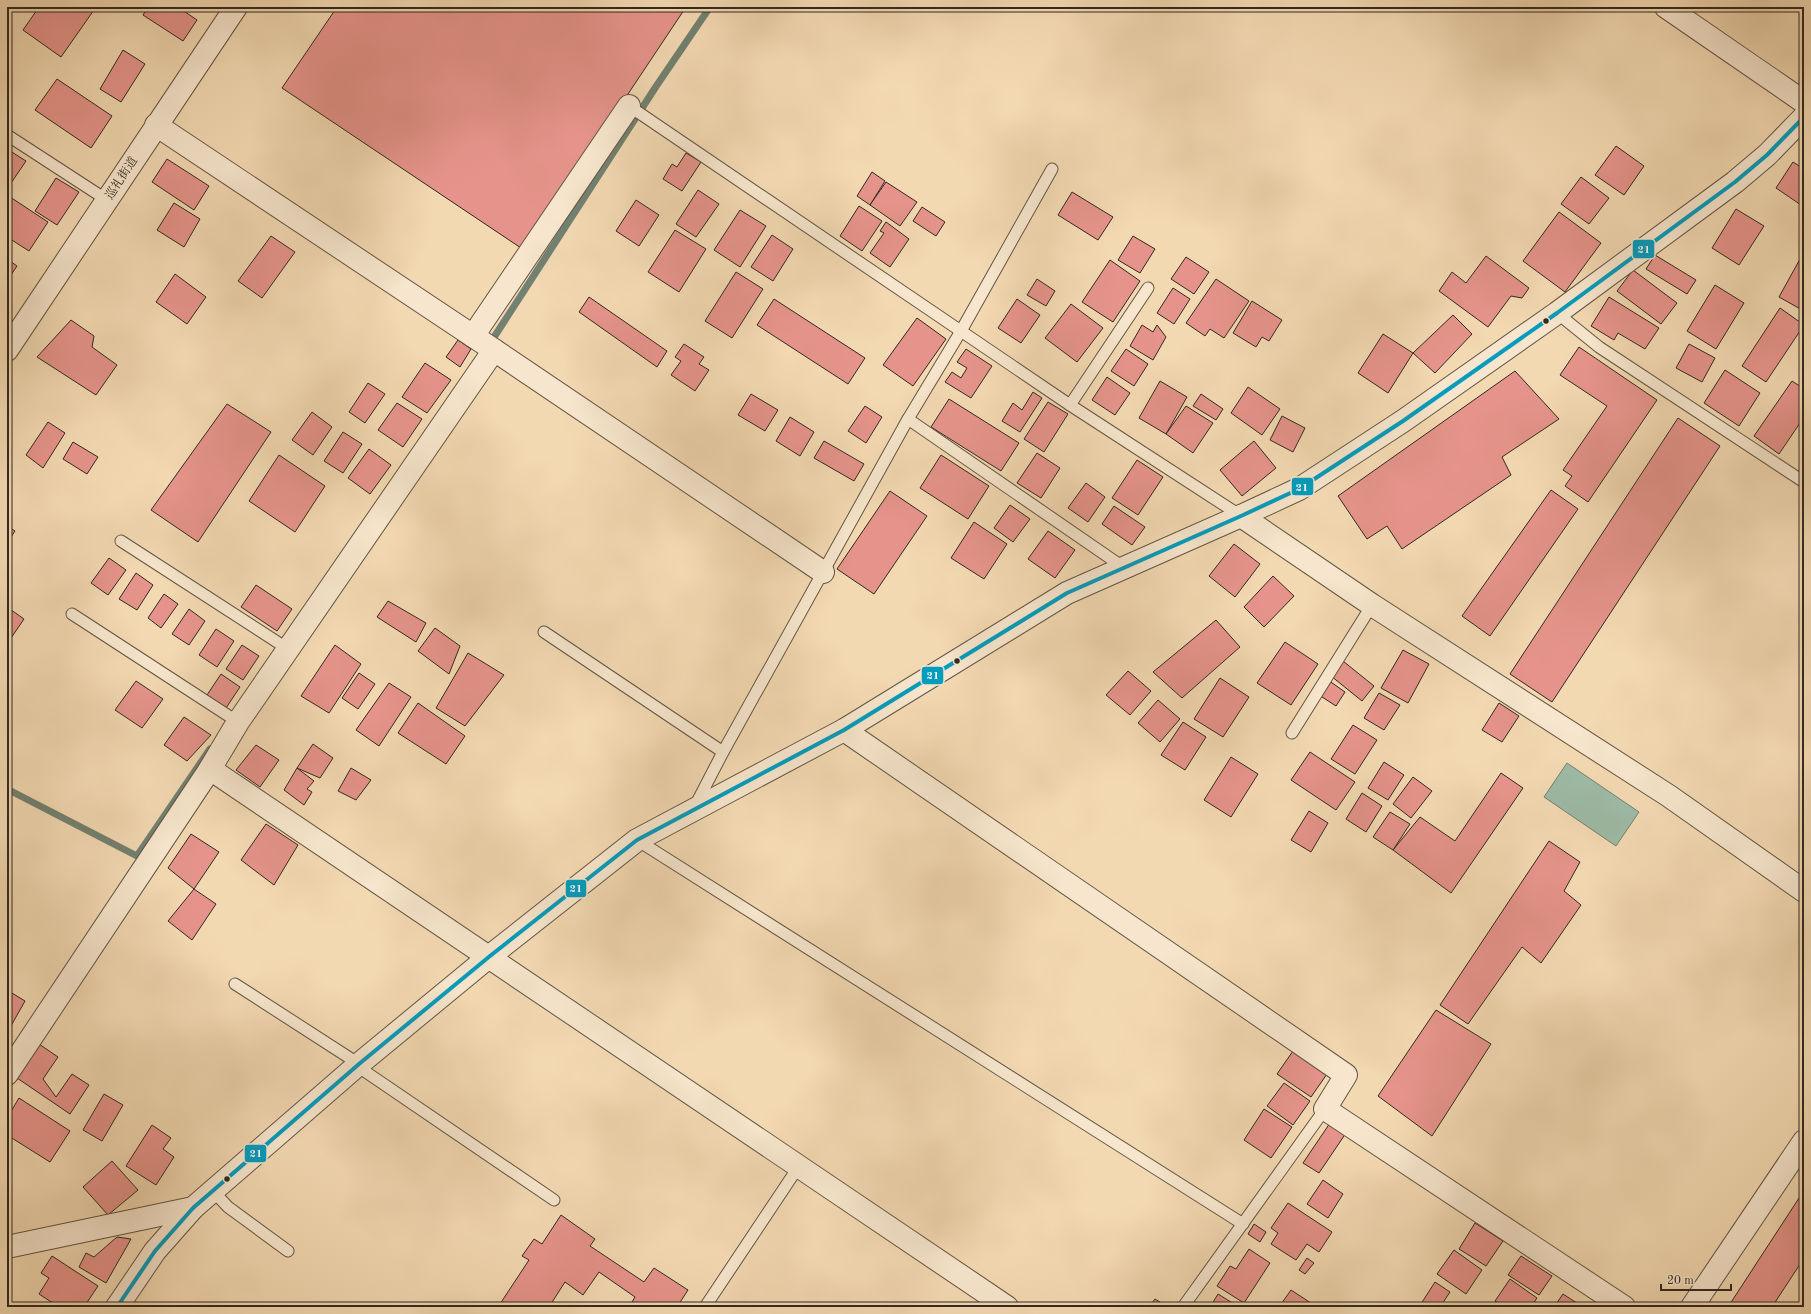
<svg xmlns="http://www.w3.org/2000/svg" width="1811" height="1314" font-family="'Old Standard TT','Noto Serif JP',serif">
  <rect width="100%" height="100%" fill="#f3d9b2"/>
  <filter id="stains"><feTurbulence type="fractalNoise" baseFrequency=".005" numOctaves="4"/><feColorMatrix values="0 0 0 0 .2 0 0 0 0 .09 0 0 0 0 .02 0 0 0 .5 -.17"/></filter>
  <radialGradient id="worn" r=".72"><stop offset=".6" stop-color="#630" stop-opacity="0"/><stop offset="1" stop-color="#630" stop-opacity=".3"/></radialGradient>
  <polygon fill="#9dbba7" stroke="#728171" points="1567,763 1639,812 1616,846 1544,797"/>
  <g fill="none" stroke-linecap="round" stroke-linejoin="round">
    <g stroke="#728171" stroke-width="7">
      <polyline points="489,345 655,88 710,7"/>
      <polyline points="7,789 137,856 210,749"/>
    </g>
  </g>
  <g fill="#e6948b" stroke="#322920">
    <polygon points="39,7 96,7 61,57 23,30"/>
    <polygon points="148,7 178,7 197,20 183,41 143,15"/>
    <polygon points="337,7 686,7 524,250 282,88"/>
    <polygon points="123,50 145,64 121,102 100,89"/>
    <polygon points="57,79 112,116 91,148 35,110"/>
    <polygon points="1616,146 1644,166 1624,195 1595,175"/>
    <polygon points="7,149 26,161 7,189"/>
    <polygon points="686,153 701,162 682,191 663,179 672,164 677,167"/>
    <polygon points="167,159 209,186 194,210 152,182"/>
    <polygon points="1793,162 1804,169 1804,207 1776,188"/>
    <polygon points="872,172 885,181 870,205 857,196"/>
    <polygon points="1581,177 1609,198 1589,224 1561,204"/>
    <polygon points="56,178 79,192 57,225 35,211"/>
    <polygon points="886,182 917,202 900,226 870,205"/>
    <polygon points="698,190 719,204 696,237 676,224"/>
    <polygon points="1072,192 1113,217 1098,240 1058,215"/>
    <polygon points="7,195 48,222 29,251 7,237"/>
    <polygon points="636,200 659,215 639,246 616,231"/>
    <polygon points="174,203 200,219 184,247 157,230"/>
    <polygon points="859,206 882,221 862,251 840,236"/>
    <polygon points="922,207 945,222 936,236 913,221"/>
    <polygon points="1736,209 1764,226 1739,265 1712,248"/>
    <polygon points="740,210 766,226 740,267 714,250"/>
    <polygon points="1559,212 1601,243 1565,292 1523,261"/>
    <polygon points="886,222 909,239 890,267 870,253 884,233 880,231"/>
    <polygon points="675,230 706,249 679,292 648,272"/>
    <polygon points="772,235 793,249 773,281 751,267"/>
    <polygon points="271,236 295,252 262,298 238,281"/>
    <polygon points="1133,236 1155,249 1140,273 1118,260"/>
    <polygon points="1655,255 1696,280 1687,294 1646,269"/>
    <polygon points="1486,256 1529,288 1522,298 1511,296 1488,327 1439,291 1452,272 1466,283"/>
    <polygon points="1186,257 1209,272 1194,294 1171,279"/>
    <polygon points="7,259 17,266 7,281"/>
    <polygon points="1800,259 1804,261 1804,311 1779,297"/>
    <polygon points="1110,260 1140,281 1113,322 1082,302"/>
    <polygon points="1633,270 1677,303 1661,324 1617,291"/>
    <polygon points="736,272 763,289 732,338 705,321"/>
    <polygon points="175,274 206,297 187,324 156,302"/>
    <polygon points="1037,279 1055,291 1046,306 1027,295"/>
    <polygon points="1216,279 1249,301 1224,338 1210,329 1205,336 1186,323"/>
    <polygon points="1715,285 1744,303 1716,349 1687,331"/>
    <polygon points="1173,288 1190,299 1174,324 1157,313"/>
    <polygon points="589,297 667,351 657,367 579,312"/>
    <polygon points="1609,297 1659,328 1645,349 1618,333 1614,340 1591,326"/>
    <polygon points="774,299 865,358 848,384 757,325"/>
    <polygon points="1017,299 1040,315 1021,343 998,328"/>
    <polygon points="1252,301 1282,320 1269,341 1262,337 1256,347 1233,333"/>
    <polygon points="1071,304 1103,328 1077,362 1045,338"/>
    <polygon points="1780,308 1804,325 1766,382 1742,366"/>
    <polygon points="1453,315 1472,334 1435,373 1413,353"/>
    <polygon points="917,318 946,339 913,386 883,365"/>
    <polygon points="71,320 94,336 92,347 117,365 96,395 37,357"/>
    <polygon points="1142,325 1153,332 1157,325 1166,337 1153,360 1130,346"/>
    <polygon points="1383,334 1413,353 1388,393 1358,373"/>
    <polygon points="458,340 471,349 460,367 446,357"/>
    <polygon points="684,344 704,357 699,364 709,370 695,391 671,375 681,361 675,357"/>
    <polygon points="1689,344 1715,358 1702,382 1676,368"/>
    <polygon points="1579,347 1657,400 1588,502 1565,486 1572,476 1563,470 1607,406 1560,375"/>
    <polygon points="966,349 992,366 971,398 945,382 952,372 961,378 967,368 957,362"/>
    <polygon points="1126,349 1148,364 1134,386 1111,371"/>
    <polygon points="425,363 451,380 427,413 402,397"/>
    <polygon points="1725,370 1760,393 1739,426 1704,403"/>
    <polygon points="1515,371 1559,419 1502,457 1511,475 1402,549 1387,526 1367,539 1338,496"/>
    <polygon points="1107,377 1130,393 1115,415 1092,400"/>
    <polygon points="1160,381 1187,397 1166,434 1139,418"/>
    <polygon points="1792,381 1804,389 1804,417 1779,454 1754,436"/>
    <polygon points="368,383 385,394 365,423 349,412"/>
    <polygon points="1248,387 1280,409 1262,435 1231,413"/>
    <polygon points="1033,392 1042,398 1020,432 1002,421 1013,403 1022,410"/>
    <polygon points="751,394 778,410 765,431 738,415"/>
    <polygon points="1201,394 1223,409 1216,420 1193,406"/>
    <polygon points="949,399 1019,443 1001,471 931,427"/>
    <polygon points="1048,402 1068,414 1044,452 1024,439"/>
    <polygon points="397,403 422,419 403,447 378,430"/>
    <polygon points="227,404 271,432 198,542 151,510"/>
    <polygon points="865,406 882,417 866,443 848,431"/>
    <polygon points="1186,406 1213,423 1193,453 1166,434"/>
    <polygon points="312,412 332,427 313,455 292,440"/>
    <polygon points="1282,416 1305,428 1293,452 1270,440"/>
    <polygon points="790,417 814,432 800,456 776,441"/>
    <polygon points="1678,418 1720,446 1552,702 1510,674"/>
    <polygon points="48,422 65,433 43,468 26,455"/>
    <polygon points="343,432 362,444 343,473 324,461"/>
    <polygon points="824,441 864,464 854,481 814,458"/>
    <polygon points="1254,441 1276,468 1242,496 1220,470"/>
    <polygon points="73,442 98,457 87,474 63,459"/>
    <polygon points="369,449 391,465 370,494 348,478"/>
    <polygon points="1037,453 1060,468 1041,498 1017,483"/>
    <polygon points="279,455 325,486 295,532 249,501"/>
    <polygon points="941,455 989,486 968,519 920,488"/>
    <polygon points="1137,460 1163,477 1138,515 1112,498"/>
    <polygon points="1086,483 1105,497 1088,522 1068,508"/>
    <polygon points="1551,490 1578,509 1490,636 1462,616"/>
    <polygon points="890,491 927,516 874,594 837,569"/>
    <polygon points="1010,505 1030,519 1013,542 994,528"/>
    <polygon points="1114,506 1145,527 1132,545 1102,524"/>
    <polygon points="974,522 1007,544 984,579 951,558"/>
    <polygon points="7,526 15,531 7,543"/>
    <polygon points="1048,531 1075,550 1055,578 1028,559"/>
    <polygon points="1234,544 1260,564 1235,597 1209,576"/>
    <polygon points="109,558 126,570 108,595 91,583"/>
    <polygon points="136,573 153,585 137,610 119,599"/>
    <polygon points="1273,576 1294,596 1264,627 1244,607"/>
    <polygon points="256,585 292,609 277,631 241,607"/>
    <polygon points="164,594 178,604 161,628 148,618"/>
    <polygon points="388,601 426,623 416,642 377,617"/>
    <polygon points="7,607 24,619 7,644"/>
    <polygon points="189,609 205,621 189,645 172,634"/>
    <polygon points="1216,620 1240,647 1182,698 1153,672"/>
    <polygon points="435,628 460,646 449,674 418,651"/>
    <polygon points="216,629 234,641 217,667 199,655"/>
    <polygon points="1285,642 1318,664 1291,705 1257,683"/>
    <polygon points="242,645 259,656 243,680 226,669"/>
    <polygon points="335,645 361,664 329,713 301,696"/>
    <polygon points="1403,650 1429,664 1408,703 1381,688"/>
    <polygon points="468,653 504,675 465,726 436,708"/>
    <polygon points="1343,661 1374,686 1362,701 1331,676"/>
    <polygon points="1128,671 1151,691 1130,715 1106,695"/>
    <polygon points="359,673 375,684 358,709 342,698"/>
    <polygon points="221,674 240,687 226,708 207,695"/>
    <polygon points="1220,678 1249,697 1223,737 1194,719"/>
    <polygon points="1328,680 1345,692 1336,706 1319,695"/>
    <polygon points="136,681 163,699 142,728 115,710"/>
    <polygon points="389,683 411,697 379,746 356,730"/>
    <polygon points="1379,693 1400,705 1384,730 1364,718"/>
    <polygon points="1158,700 1180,719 1160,742 1138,723"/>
    <polygon points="418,703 465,736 446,764 398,733"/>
    <polygon points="1499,703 1519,716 1502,742 1482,730"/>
    <polygon points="184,717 211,735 187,761 164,745"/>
    <polygon points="1183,722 1206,737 1185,770 1161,755"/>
    <polygon points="1353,725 1377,740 1355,774 1331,759"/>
    <polygon points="313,744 333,758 320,778 297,768"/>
    <polygon points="256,745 279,760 260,787 236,770"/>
    <polygon points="1310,752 1355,782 1336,810 1291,780"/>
    <polygon points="1231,757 1258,774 1231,817 1204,800"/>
    <polygon points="1384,762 1404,775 1388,800 1368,788"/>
    <polygon points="297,768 314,781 307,789 312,792 304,805 284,790"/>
    <polygon points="351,768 371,780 356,800 338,791"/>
    <polygon points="1501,773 1523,788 1451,893 1393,850 1420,817 1455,841"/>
    <polygon points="1413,777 1432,791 1411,818 1393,804"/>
    <polygon points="1362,793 1382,806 1366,832 1346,819"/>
    <polygon points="1309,811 1328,823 1311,852 1291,840"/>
    <polygon points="1390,812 1410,824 1393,850 1373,837"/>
    <polygon points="266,824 298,845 274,885 241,860"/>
    <polygon points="191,834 219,852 194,889 168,868"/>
    <polygon points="1549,841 1580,862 1564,891 1581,905 1541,963 1522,947 1468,1024 1440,1005"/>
    <polygon points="194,889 216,904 192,940 168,921"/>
    <polygon points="7,990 25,1001 7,1033"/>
    <polygon points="1436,1010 1491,1044 1432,1136 1378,1096"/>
    <polygon points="39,1044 58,1057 43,1079 56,1097 72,1074 89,1085 70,1114 17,1078"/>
    <polygon points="1293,1051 1327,1074 1311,1097 1277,1074"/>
    <polygon points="1284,1083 1310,1101 1293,1125 1267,1106"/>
    <polygon points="104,1094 123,1105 102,1141 83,1130"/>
    <polygon points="19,1098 70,1131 50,1162 7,1135 7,1118"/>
    <polygon points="1264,1109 1292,1127 1271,1158 1244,1140"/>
    <polygon points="1330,1123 1346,1133 1319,1173 1303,1163"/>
    <polygon points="152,1125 171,1138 163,1149 174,1157 156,1185 126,1166"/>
    <polygon points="112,1161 138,1190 108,1215 83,1187"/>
    <polygon points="1323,1180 1343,1194 1328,1218 1307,1204"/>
    <polygon points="1801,1195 1804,1197 1804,1258 1772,1307 1728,1307"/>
    <polygon points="1288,1203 1332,1232 1319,1252 1307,1244 1296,1260 1271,1244 1278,1233 1271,1228"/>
    <polygon points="561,1215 595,1239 590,1246 644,1282 654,1268 688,1290 677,1307 629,1307 635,1297 599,1272 583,1295 565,1282 549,1307 498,1307 529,1260 522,1256 534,1239 542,1244"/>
    <polygon points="1475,1223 1503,1241 1486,1266 1459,1249"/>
    <polygon points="1254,1224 1266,1232 1260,1242 1248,1234"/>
    <polygon points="117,1237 131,1239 106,1283 79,1267 86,1253 94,1257"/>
    <polygon points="1249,1249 1270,1263 1244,1303 1217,1286 1230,1266 1236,1269"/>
    <polygon points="1454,1250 1482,1270 1466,1294 1437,1274"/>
    <polygon points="52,1256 98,1286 84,1307 59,1307 39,1294 49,1278 41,1273"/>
    <polygon points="1521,1256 1552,1276 1539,1295 1508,1275"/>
    <polygon points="1307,1258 1314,1263 1305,1274 1299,1270"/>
    <polygon points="1510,1279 1537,1298 1531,1307 1505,1307 1495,1301"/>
    <polygon points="1435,1282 1450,1292 1440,1307 1419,1307"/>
    <polygon points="1291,1290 1317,1307 1279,1307"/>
    <polygon points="1218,1294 1239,1307 1210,1307"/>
    <polygon points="1563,1294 1583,1307 1554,1307"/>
    <polygon points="1155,1299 1168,1307 1149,1307"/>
  </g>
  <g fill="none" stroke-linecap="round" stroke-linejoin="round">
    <defs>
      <g id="service">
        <polyline points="629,106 1070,405 1241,516"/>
        <polyline points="7,135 107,200"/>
        <polyline points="1557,313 1599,347 1804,482"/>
        <polyline points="1070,405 1148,288"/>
        <polyline points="908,419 1123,567"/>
        <polyline points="121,541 288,649"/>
        <polyline points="72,614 238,722"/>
        <polyline points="544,632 723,752"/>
        <polyline points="1292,733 1372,605"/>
        <polyline points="695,806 723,752 908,419 961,331 1052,169"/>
        <polyline points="637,840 1243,1224"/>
        <polyline points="235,984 359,1064"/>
        <polyline points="357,1066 554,1200"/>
        <polyline points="213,1191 228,1207 288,1251"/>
        <polyline points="705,1307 799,1166"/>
        <polyline points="1183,1307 1325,1109"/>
      </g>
      <g id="minor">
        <polyline points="156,125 494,350"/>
        <polyline points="473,336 629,106"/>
        <polyline points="844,730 1346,1075 1325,1109 1624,1307"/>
        <polyline points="210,769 238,722 494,350 823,572"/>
        <polyline points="7,1074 210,769 1007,1307"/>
        <polyline points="7,1247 193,1208"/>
        <polyline points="1692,1307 1804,1141"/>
      </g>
      <g id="tertiary">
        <polyline points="1666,7 1804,102"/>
        <polyline points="7,350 236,7"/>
        <polyline points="1241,516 1372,605 1669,796 1804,891"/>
        <polyline points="117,1307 155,1251 193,1208 359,1064 490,956 637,840 844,730 1067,593 1241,516 1299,489 1403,421 1557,313 1735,182 1767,155 1804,117"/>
      </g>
    </defs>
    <use href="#service" stroke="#625544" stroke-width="13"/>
    <use href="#minor" stroke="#625544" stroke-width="24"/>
    <use href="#tertiary" stroke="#625544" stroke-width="24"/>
    <use href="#service" stroke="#f7e6cd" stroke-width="11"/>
    <use href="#minor" stroke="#f7e6cd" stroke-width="22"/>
    <use href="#tertiary" stroke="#f7e6cd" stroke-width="22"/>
    <defs>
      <polyline id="bus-1" points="117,1307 155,1251 193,1208 359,1064 490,956 637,840 844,730 1067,593 1241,516 1299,489 1403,421 1557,313 1735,182 1767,155 1804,117"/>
    </defs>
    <use href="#bus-1" stroke="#f7e6cd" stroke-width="7"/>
    <use href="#bus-1" stroke="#059cbd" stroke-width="4"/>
  </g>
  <g fill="#322920" stroke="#f7e6cd" stroke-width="1.5">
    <circle cx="1546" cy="321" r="3.5"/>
    <circle cx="957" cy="661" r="3.5"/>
    <circle cx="227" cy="1179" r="3.5"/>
  </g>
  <g text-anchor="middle" stroke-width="4" stroke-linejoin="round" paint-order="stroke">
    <g font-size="12" fill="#322920" stroke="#f7e6cd">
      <text transform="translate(121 178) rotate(-57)" y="4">巡礼街道</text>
    </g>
  </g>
  <g stroke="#f7e6cd" stroke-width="1.5">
    <rect x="1632" y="239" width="23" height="20" rx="4" fill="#059cbd"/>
    <rect x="1291" y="477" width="23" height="19" rx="4" fill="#059cbd"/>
    <rect x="921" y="666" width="23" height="19" rx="4" fill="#059cbd"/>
    <rect x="565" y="879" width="22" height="19" rx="4" fill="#059cbd"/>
    <rect x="244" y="1144" width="23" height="19" rx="4" fill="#059cbd"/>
  </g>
  <g font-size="11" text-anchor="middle" font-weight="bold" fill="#fff">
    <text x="1644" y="253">21</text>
    <text x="1302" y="491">21</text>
    <text x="933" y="679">21</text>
    <text x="576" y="892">21</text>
    <text x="256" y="1157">21</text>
  </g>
  <rect width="1811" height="1314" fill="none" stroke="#f3d9b2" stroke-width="24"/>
  <rect x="8" y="8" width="1795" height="1298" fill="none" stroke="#322920" stroke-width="2"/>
  <rect x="12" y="12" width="1787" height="1290" fill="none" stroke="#322920"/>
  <path d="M1661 1284v6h70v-6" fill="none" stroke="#322920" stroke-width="2"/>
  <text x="1667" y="1284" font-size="12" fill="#322920" stroke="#f7e6cd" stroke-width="3" paint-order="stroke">20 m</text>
  <rect width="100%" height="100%" filter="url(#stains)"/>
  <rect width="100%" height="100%" fill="url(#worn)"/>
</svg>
